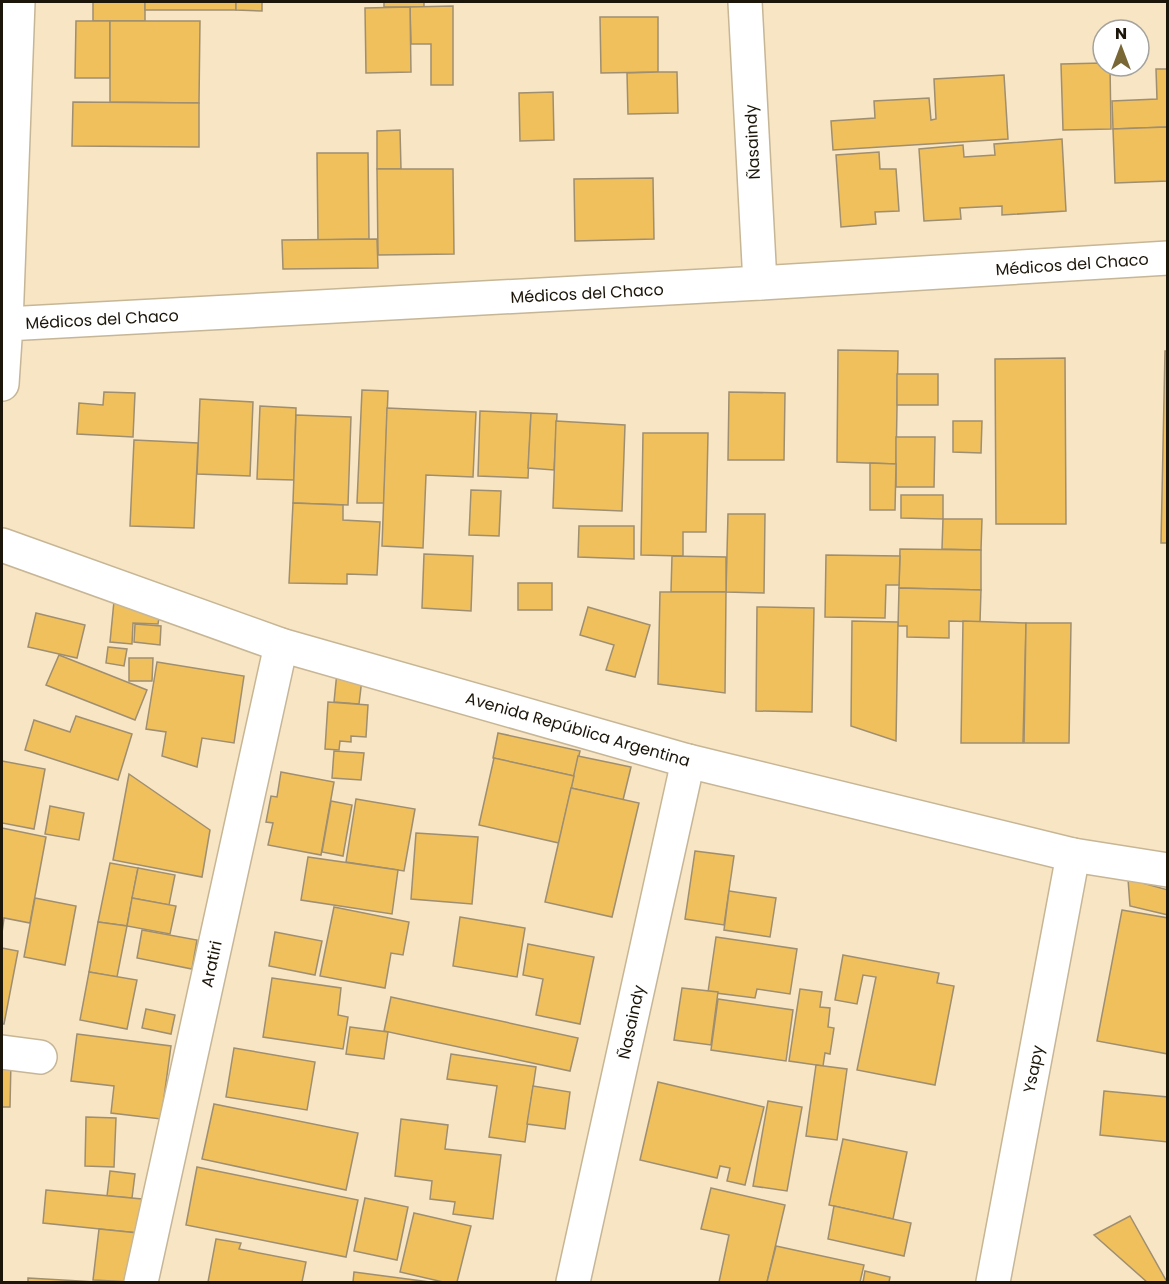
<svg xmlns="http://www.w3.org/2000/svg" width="1169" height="1284" font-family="Poppins,sans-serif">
  <rect width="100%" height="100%" fill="#f7e5c4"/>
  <g fill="#f0c05d" stroke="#9f8e70" stroke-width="1.5">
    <rect x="93" y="2" width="52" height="19"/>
    <rect x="145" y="2" width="91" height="8"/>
    <polygon points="236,2 262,2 262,11 236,10"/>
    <rect x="384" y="2" width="40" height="5"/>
    <polygon points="453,6 453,85 431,85 431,44 411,44 410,7"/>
    <polygon points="410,7 411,72 366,73 365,8"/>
    <polygon points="600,17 658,17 658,72 601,73"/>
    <polygon points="76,21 110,21 110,78 75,78"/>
    <polygon points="110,21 200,21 199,103 110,102"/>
    <polygon points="1103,63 1103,66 1110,66 1111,129 1063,130 1061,64"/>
    <polygon points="1156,69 1168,69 1167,127 1113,129 1112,101 1157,99"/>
    <polygon points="658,72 677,72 678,113 628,114 627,73"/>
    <polygon points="1004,75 1008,139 833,150 831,121 875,118 874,101 929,98 931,120 936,119 934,79"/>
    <polygon points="553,92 554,140 520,141 519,93"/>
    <polygon points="73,102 199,103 199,147 72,146"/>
    <polygon points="1167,127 1168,181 1115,183 1113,129"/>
    <polygon points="400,130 401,169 377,169 377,131"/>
    <polygon points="1062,139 1066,211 1002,215 1002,206 960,208 961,219 924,221 919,149 963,145 964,157 995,155 994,144"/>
    <polygon points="879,152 880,169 896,169 899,211 875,212 876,224 841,227 836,155"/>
    <polygon points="317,153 368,153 369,239 318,240"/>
    <polygon points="377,169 453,169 454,254 378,255"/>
    <polygon points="653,178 654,239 575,241 574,179"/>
    <polygon points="377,239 378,268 283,269 282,240"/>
    <polygon points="838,350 898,351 896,464 837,462"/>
    <polygon points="1165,351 1168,351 1168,543 1161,543"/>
    <polygon points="1065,358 1066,524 996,524 995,359"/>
    <rect x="897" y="374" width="41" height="31"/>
    <polygon points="362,390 388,391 384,503 357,503"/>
    <polygon points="104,392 135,393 133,437 77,434 79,403 103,405"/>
    <polygon points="729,392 785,393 784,460 728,460"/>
    <polygon points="200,399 253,402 250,476 197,474"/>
    <polygon points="260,406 296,408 294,480 257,479"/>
    <polygon points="387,408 476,412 473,477 426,475 423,548 382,546"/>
    <polygon points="480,411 531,413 528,478 478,476"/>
    <polygon points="531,413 557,414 554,470 528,468"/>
    <polygon points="296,415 351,417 348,505 293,503"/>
    <polygon points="556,421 625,425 622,511 553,508"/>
    <polygon points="953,421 982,421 981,453 953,452"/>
    <polygon points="643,433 708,433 706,532 683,532 683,556 641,555"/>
    <polygon points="896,437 935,437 934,487 896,487"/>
    <polygon points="134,440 198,443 194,528 130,526"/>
    <polygon points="870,463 896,464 895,510 870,510"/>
    <polygon points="471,490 501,491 499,536 469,535"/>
    <polygon points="901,495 943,495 943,519 901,518"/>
    <polygon points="293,503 343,505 343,520 380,522 377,575 347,574 347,584 289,583"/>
    <polygon points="728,514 765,514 764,593 726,592"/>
    <polygon points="943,519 982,519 981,550 942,549"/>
    <polygon points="579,526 634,526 634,559 578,557"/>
    <polygon points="900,549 981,550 981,590 899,588"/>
    <polygon points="424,554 473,556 471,611 422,608"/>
    <polygon points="826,555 900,556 899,585 886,585 885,618 825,617"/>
    <polygon points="672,556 726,557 726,592 671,592"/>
    <rect x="518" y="583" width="34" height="27"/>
    <polygon points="899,588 981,590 980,622 949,621 949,638 907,637 907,626 898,626"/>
    <polygon points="660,592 726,592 725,693 658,684"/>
    <polygon points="114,601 161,605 158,624 133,623 132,644 110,642"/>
    <polygon points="588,607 650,625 635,677 606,670 614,645 580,635"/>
    <polygon points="757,607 814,608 812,712 756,711"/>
    <polygon points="36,613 85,625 77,658 28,647"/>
    <polygon points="852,621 898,622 896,741 851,726"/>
    <polygon points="963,621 1026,623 1023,743 961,743"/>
    <polygon points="1026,623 1071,623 1069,743 1024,743"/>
    <polygon points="135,624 161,626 160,645 134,642"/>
    <polygon points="108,647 127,649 124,666 106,663"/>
    <polygon points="59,655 147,690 135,720 46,685"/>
    <polygon points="129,658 153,658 152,681 129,681"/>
    <polygon points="157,662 244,676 234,743 202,738 197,767 162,756 166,732 146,729"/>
    <polygon points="337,672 362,679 359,704 334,702"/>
    <polygon points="328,702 368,705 366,737 351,736 351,742 340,741 339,750 325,749"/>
    <polygon points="76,716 132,734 118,780 25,750 34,720 70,732"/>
    <polygon points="498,733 580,751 574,776 493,758"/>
    <polygon points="334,751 364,753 361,780 332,778"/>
    <polygon points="578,756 631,767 623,800 571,788"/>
    <polygon points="494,758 574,776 559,843 479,825"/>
    <polygon points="2,761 45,769 34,829 2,823"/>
    <polygon points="281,772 334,782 321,855 268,845 273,823 266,822 271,796 277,797"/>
    <polygon points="129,774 210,830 202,877 113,860"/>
    <polygon points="571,788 639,803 612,917 545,902"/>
    <polygon points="356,799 415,809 404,871 346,862"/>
    <polygon points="331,801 352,805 343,856 322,852"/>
    <polygon points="50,806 84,813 79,840 45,834"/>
    <polygon points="2,828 46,837 30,923 4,918 2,933"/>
    <polygon points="416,833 478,837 472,904 411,899"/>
    <polygon points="695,851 734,856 724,925 685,919"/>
    <polygon points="308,857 398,870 392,914 301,900"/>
    <polygon points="110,863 138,868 127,926 98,922"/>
    <polygon points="138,868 175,875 169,905 132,898"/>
    <polygon points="1128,879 1168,890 1168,915 1130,906"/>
    <polygon points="729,891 776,898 770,937 724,930"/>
    <polygon points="35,898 76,906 65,965 24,957"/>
    <polygon points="132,898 176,906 170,934 127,926"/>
    <polygon points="334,907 409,922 403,955 391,953 385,988 320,976"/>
    <polygon points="1122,910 1168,918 1168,1054 1097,1041"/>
    <polygon points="460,917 525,928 517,977 453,966"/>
    <polygon points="98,922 127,926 117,977 89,972"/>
    <polygon points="142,930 197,940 192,969 137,958"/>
    <polygon points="275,932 322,941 315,975 269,966"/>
    <polygon points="716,937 797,949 790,994 757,989 755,998 708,992"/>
    <polygon points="528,944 594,957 580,1024 536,1015 543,979 523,975"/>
    <polygon points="2,948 18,951 4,1024 2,1024"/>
    <polygon points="843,955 939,973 937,983 954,986 935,1085 857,1070 876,977 863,975 857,1004 835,1000"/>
    <polygon points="89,972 137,980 127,1029 80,1020"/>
    <polygon points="272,978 341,988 338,1015 348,1017 343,1049 263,1037"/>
    <polygon points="682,988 718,992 711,1045 674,1040"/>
    <polygon points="800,989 822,992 820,1007 830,1008 828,1027 834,1028 830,1054 825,1053 823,1066 789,1061"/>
    <polygon points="391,997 578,1038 570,1071 384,1031"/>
    <polygon points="718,999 793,1010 786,1061 711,1050"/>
    <polygon points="146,1009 175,1015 171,1034 142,1028"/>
    <polygon points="350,1027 388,1032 384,1059 346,1054"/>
    <polygon points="77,1034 171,1046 161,1119 111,1113 114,1086 71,1081"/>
    <polygon points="234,1048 315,1062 307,1110 226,1097"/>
    <polygon points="451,1054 536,1067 525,1142 489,1137 497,1086 447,1079"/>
    <polygon points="2,1060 11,1060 10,1107 2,1107"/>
    <polygon points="816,1065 847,1069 837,1140 806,1136"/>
    <polygon points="658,1082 764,1107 745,1185 727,1181 730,1168 720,1166 717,1178 640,1160"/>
    <polygon points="533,1086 570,1092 565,1129 527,1124"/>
    <polygon points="1104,1091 1168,1097 1168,1142 1100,1135"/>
    <polygon points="768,1101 802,1107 787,1191 753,1186"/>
    <polygon points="214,1104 358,1133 346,1190 202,1159"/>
    <polygon points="86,1117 116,1118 114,1167 85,1166"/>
    <polygon points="401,1119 448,1125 445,1149 501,1155 493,1219 453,1214 455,1202 430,1199 432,1181 395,1176"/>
    <polygon points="843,1139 907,1152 893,1219 829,1205"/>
    <polygon points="197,1167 358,1200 346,1257 186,1225"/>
    <polygon points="110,1171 135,1174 132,1198 107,1196"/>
    <polygon points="711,1188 785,1205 767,1282 719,1282 729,1235 701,1229"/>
    <polygon points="46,1190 142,1199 138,1233 43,1223"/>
    <polygon points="365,1198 408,1207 397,1260 354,1251"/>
    <polygon points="834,1206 911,1223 904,1256 828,1239"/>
    <polygon points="414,1213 471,1226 457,1282 443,1282 400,1272"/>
    <polygon points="1130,1216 1167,1282 1147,1282 1094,1235"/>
    <polygon points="99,1229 138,1233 133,1282 93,1280"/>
    <polygon points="216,1239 241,1243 239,1249 306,1262 302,1282 208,1282"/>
    <polygon points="776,1246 864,1265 860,1282 767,1282"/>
    <polygon points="865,1271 890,1277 889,1282 863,1282"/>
    <polygon points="354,1272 430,1282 353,1282"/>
    <polygon points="28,1278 97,1282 28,1282"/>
  </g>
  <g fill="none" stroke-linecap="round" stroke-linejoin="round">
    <defs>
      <g id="street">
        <polyline points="745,2 760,283"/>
        <polyline points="6,324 18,2"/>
        <polyline points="2,1052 40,1057"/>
        <polyline points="141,1282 281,645"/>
        <polyline points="573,1282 688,761"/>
        <polyline points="993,1282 1073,855"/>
      </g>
      <g id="secondary">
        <polyline points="2,384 6,324 760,283 1168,258"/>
        <polyline points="2,545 281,645 688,761 1073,855 1168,870"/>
      </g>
    </defs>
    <use href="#street" stroke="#c7b696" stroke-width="36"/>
    <use href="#secondary" stroke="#c7b696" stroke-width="36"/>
    <use href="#street" stroke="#fff" stroke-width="33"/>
    <use href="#secondary" stroke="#fff" stroke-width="33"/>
  </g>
  <g text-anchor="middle" stroke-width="6" stroke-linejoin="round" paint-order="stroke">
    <g font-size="16" fill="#1c160a" stroke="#fff">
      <text transform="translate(752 142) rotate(-93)" y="6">Ñasaindy</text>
      <text transform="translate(1072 264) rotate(-4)" y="6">Médicos del Chaco</text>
      <text transform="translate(587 293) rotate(-3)" y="6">Médicos del Chaco</text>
      <text transform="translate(102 319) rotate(-3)" y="6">Médicos del Chaco</text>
      <text transform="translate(578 729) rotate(16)" y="6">Avenida República Argentina</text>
      <text transform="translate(211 964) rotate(-78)" y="6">Aratiri</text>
      <text transform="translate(631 1022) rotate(-78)" y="6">Ñasaindy</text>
      <text transform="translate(1033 1069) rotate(-79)" y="6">Ysapy</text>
    </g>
  </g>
  <rect width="1169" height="1284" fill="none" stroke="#1c160a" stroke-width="6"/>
  <g transform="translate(1121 48)"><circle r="28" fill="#ffffff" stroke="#a4a29d" stroke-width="1.5"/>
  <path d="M0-4.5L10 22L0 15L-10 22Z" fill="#7a6736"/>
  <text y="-9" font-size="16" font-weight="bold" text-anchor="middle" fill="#1c160a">N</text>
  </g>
</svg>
